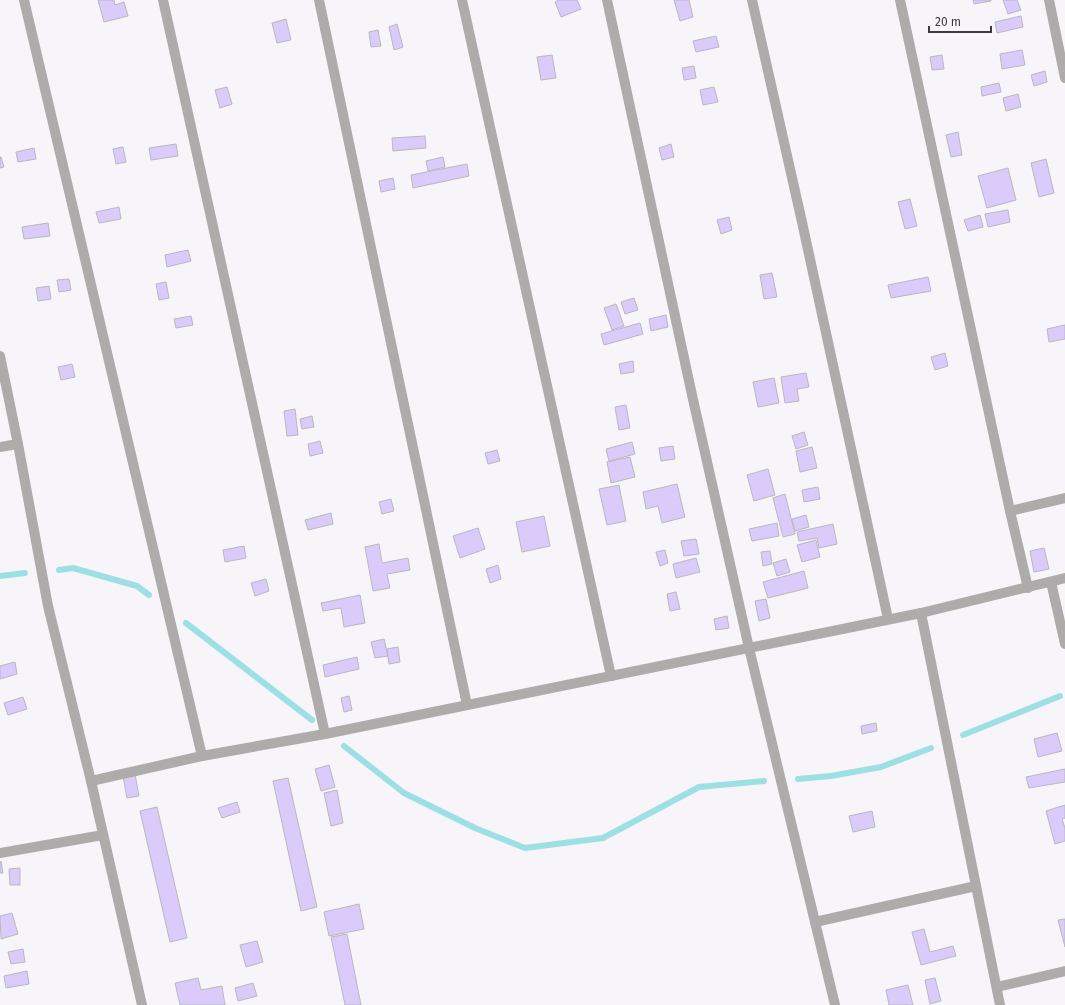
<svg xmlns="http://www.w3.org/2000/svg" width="1065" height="1005" font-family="'Fira Sans',sans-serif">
  <rect width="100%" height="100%" fill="#f7f4fa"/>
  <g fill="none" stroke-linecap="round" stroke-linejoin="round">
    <g stroke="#9de0e3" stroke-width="6">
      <polyline points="59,570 73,568 137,586 149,595"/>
      <polyline points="0,576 25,573"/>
      <polyline points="186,623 312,720"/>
      <polyline points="963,735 1060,696"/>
      <polyline points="344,746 404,793 475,828 525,848 603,838 699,787 764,781"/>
      <polyline points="798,779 831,776 881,767 931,748"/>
    </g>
  </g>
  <g fill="#dacbfb" stroke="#bab8be">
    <polygon points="98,0 114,0 115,5 124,2 128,16 104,22"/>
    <polygon points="558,0 577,0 581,9 561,17 555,2"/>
    <polygon points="674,0 689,0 693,17 680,21"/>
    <polygon points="973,0 991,0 991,1 974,4"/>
    <polygon points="1003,0 1017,0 1021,10 1008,14"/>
    <polygon points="1021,16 1023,27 997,33 995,22"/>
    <polygon points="286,19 291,40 277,43 272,23"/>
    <polygon points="397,24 403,47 394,50 389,27"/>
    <polygon points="378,30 381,46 371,47 369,32"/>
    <polygon points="716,36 719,47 696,52 693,41"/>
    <polygon points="1022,50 1025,65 1002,69 1000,54"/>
    <polygon points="552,55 556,78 541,80 537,57"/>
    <polygon points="942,55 944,69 932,70 930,57"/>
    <polygon points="694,66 696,78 684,80 682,68"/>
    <polygon points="1045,71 1047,82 1034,86 1031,75"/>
    <polygon points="999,83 1001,92 982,96 981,87"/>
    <polygon points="227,87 232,104 220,108 215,90"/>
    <polygon points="714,87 718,102 703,105 700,90"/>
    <polygon points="1018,94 1021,107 1006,111 1003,98"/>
    <polygon points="958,132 962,155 951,157 946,135"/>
    <polygon points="425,136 426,148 393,151 392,138"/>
    <polygon points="176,144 178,156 151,160 149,148"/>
    <polygon points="671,144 674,157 662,160 659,148"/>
    <polygon points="123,147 126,162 116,164 113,149"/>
    <polygon points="34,148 36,159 18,162 16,152"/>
    <polygon points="0,157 1,157 4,167 0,168"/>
    <polygon points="443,157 445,167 428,171 426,161"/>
    <polygon points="1046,159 1054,193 1039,197 1031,163"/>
    <polygon points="467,164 469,176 413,188 411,175"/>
    <polygon points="1008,168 1016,200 987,208 978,176"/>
    <polygon points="393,178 395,189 381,192 379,181"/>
    <polygon points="910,199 917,226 905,229 898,202"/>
    <polygon points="119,207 121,219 99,223 96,212"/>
    <polygon points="1008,210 1010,222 988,227 985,214"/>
    <polygon points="980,215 983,227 968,231 964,220"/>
    <polygon points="729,217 732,230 721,234 717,220"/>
    <polygon points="48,223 50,236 24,239 22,227"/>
    <polygon points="188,250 191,261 167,267 165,255"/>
    <polygon points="772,273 777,297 764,299 760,275"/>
    <polygon points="928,277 931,291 891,298 888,285"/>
    <polygon points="69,279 71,290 59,292 57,280"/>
    <polygon points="166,282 169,298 159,300 156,284"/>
    <polygon points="49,286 51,299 38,301 36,288"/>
    <polygon points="634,298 638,310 625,314 621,302"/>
    <polygon points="616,304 624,326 612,330 604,308"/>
    <polygon points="666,315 668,327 651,331 649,319"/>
    <polygon points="191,316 193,325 176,328 174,319"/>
    <polygon points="640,323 643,334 604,345 601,334"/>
    <polygon points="1065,325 1065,339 1049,342 1047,329"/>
    <polygon points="945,353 948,366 935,370 931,357"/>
    <polygon points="633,361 634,372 621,374 619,364"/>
    <polygon points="72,364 75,377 61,380 58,367"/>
    <polygon points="806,373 809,387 797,389 799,401 785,403 781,377"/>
    <polygon points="774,378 779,403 758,407 753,382"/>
    <polygon points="626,405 630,428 619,430 615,407"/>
    <polygon points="295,409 298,435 287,436 284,411"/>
    <polygon points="312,416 314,427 302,429 300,419"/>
    <polygon points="804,432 808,445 796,449 792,436"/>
    <polygon points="320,441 323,453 310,456 308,444"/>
    <polygon points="632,442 635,454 609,461 606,449"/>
    <polygon points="673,446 675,459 661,461 659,448"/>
    <polygon points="812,447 817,468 800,472 796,451"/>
    <polygon points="497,450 500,461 488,464 485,453"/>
    <polygon points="630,457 635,477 611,483 607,462"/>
    <polygon points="768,469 775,495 754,501 747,475"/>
    <polygon points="677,484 685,517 662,523 658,506 646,509 643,492"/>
    <polygon points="619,485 626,521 607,525 599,489"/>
    <polygon points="818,487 820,499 804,502 802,490"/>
    <polygon points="785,494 795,534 783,537 773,498"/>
    <polygon points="391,499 394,511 382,514 379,502"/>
    <polygon points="331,513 333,524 308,530 305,520"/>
    <polygon points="806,515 809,527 795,531 792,519"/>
    <polygon points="544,516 550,546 522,552 516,522"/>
    <polygon points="777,523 779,536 752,541 749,529"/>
    <polygon points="833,524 837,544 819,548 817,538 799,541 797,532"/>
    <polygon points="478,528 485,549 460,558 453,536"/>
    <polygon points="696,539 699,554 684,556 681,541"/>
    <polygon points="816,540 820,557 802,562 797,545"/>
    <polygon points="379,544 382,563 408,558 410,570 387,574 390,588 373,591 365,547"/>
    <polygon points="244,546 246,558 225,562 223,550"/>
    <polygon points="1044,548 1049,569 1034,572 1030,551"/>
    <polygon points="665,550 668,563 660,566 656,552"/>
    <polygon points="770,551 772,564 763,566 761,552"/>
    <polygon points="696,558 700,572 676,578 673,564"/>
    <polygon points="786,559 790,572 777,576 773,563"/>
    <polygon points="498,565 501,579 490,583 486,569"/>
    <polygon points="804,571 808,588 768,598 763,582"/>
    <polygon points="266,579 269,591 255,596 251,583"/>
    <polygon points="676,592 680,609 670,611 667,594"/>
    <polygon points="360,595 365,623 344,627 341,608 323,611 321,603"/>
    <polygon points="766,599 770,618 759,621 755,601"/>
    <polygon points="727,616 729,628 716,630 714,619"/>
    <polygon points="384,639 388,656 375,658 371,642"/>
    <polygon points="398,647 400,662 389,664 387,649"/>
    <polygon points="357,657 359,669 325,677 323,665"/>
    <polygon points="15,662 17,674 0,679 0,666"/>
    <polygon points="349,696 352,710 344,712 341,698"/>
    <polygon points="23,697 27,709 8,715 4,703"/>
    <polygon points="876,723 877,731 862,734 861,726"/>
    <polygon points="1057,733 1062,751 1038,757 1034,739"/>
    <polygon points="329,765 335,787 321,791 315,769"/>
    <polygon points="1065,769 1065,782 1029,788 1026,777"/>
    <polygon points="135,774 139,796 127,798 123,776"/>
    <polygon points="288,778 317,907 301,911 273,781"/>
    <polygon points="337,790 343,823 331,826 324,793"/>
    <polygon points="237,802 240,812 222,818 218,808"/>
    <polygon points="1065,805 1065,818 1062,819 1065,828 1065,841 1055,844 1046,811"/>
    <polygon points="157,807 187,938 170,942 140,811"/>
    <polygon points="872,811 875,827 853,832 849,816"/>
    <polygon points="1,861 3,873 0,873 0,862"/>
    <polygon points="20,868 20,885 10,885 9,869"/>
    <polygon points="359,904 364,929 329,936 324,912"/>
    <polygon points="12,913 18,934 1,939 0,916"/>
    <polygon points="1065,919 1065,947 1058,920"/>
    <polygon points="924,929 930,952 953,946 956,956 921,965 912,932"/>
    <polygon points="347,934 361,1005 345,1005 331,937"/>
    <polygon points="257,941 263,962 246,967 240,945"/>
    <polygon points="23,949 25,962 11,964 8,952"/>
    <polygon points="27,971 29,984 6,988 4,976"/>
    <polygon points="198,978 201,990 222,986 225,1005 180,1005 175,983"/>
    <polygon points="935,978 941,1001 930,1004 925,980"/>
    <polygon points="253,983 257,996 238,1001 235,988"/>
    <polygon points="908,985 913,1005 889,1005 886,990"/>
  </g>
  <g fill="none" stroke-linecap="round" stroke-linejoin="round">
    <g stroke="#aeabab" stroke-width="10">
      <polyline points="24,0 202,756"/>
      <polyline points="163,0 325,734"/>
      <polyline points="319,0 467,705"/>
      <polyline points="462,0 611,676"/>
      <polyline points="607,0 692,395 749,648 835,1005"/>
      <polyline points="752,0 802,222 888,619"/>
      <polyline points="900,0 1010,511 1028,588"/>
      <polyline points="1049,0 1065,78"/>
      <polyline points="0,356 18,444 48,606 91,781 142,1005"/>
      <polyline points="0,447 18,444"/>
      <polyline points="1010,511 1065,498"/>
      <polyline points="1051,582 1065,644"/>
      <polyline points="921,613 1000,1005"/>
      <polyline points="91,781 202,756 325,734 921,613 1065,578"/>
      <polyline points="0,853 103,835"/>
      <polyline points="815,922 976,886"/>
      <polyline points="997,987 1065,971"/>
    </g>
  </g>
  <path d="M929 26v6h62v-6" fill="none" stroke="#3c3a3d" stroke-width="2"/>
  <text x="935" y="26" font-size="12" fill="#3c3a3d" stroke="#f7f4fa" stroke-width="3" paint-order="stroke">20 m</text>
</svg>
